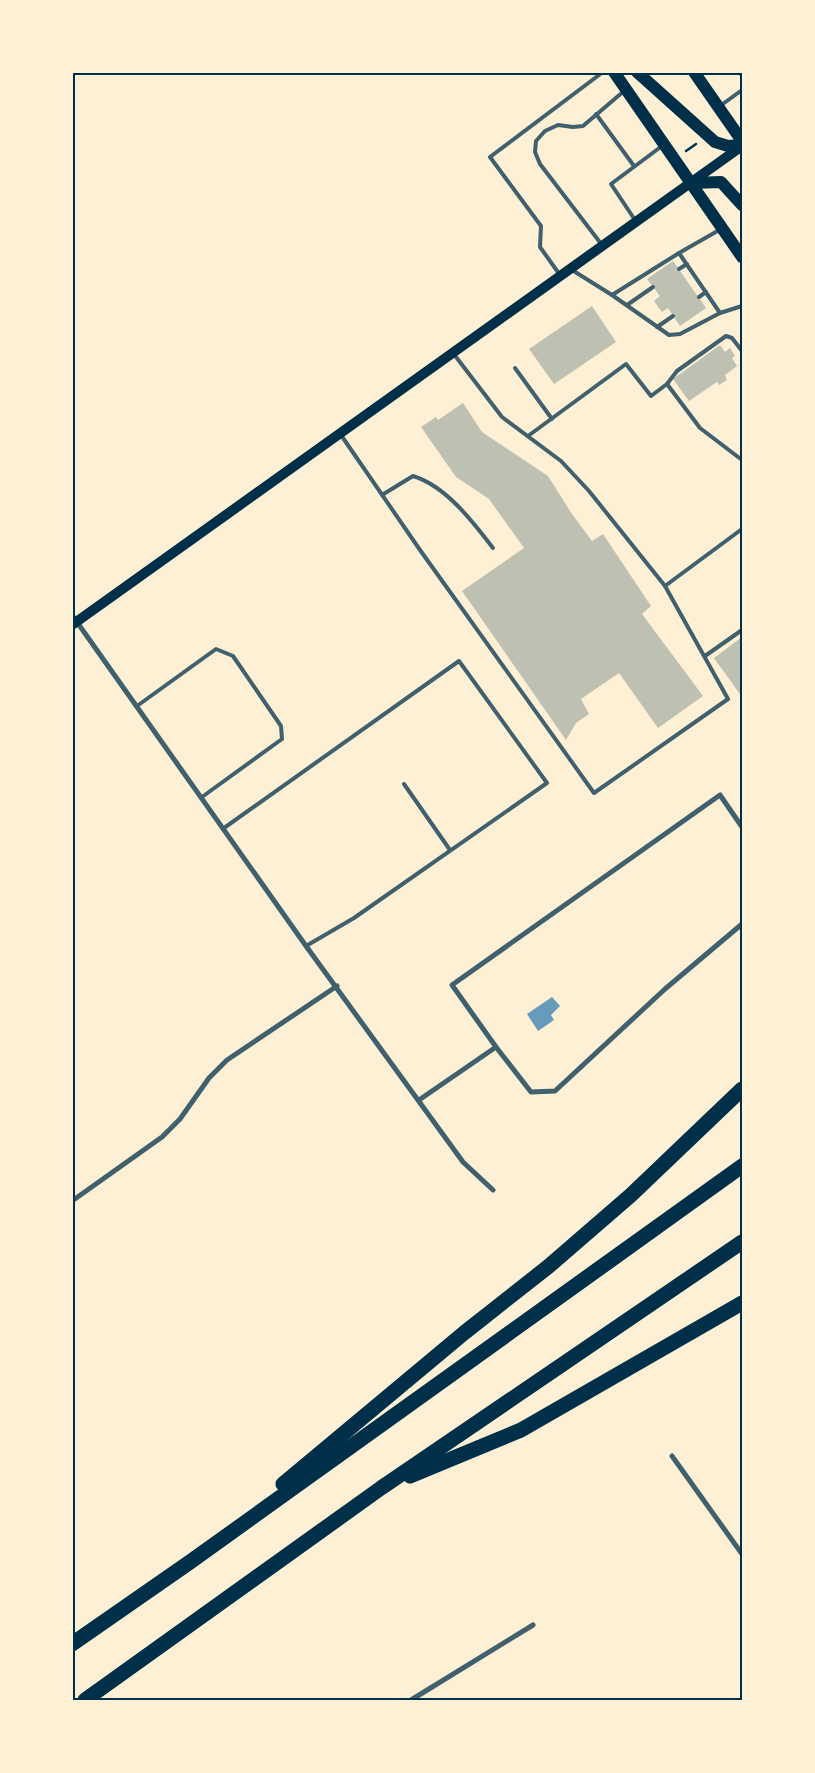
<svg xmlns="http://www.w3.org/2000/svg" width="815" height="1773" font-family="'Golos Text',sans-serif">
  <rect width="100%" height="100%" fill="#fdf0d5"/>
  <polygon fill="#669bbc" points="552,997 560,1006 551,1015 554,1020 538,1031 527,1014"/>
  <g fill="#bec0b2">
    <polygon points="673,261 706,308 680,326 668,308 662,312 654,301 660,296 647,279"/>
    <polygon points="592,306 616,342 554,384 529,349"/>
    <polygon points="720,345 725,352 730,348 735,356 732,358 737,366 725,375 727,380 719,385 717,382 689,401 673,379"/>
    <polygon points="463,403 482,432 548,476 572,514 592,541 603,534 651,606 642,614 703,696 658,728 619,673 581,699 589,714 576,723 566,740 462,591 524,548 489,499 456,477 421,427 436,417 438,420"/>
    <polygon points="742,637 742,697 714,658"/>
  </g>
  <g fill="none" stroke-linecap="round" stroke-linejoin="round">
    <polyline stroke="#003049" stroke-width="2.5" points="686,151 696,144"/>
    <g stroke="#3f606c" stroke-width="4">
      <polyline points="740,72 742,76"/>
      <polyline points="720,106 742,90"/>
      <polyline points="596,114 634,166"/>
      <polyline points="635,220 611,184 662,146"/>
      <polyline points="602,245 540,164 535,152 536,141 545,131 558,125 573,127 583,126 624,91"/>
      <polyline points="679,269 687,264"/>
      <polyline points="572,270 612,295 669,335 680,334 720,313 742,306"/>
      <polyline points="560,275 540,247 541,226 490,157 603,72"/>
      <polyline points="612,295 679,253"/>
      <polyline points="699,297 706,292"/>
      <polyline points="627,305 653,287"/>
      <polyline points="720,313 679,253 721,229"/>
      <polyline points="657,327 673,316"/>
      <polyline points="453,353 502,417 561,461 589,491 665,586"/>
      <polyline points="515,368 552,419"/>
      <polyline points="667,384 677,371 726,336 732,338 742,351"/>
      <polyline points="341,435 420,550 594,793 728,699 665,586 742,529"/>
      <polyline points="528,436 626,364 651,396 667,384 700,428 742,460"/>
      <path d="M382,495l31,-19c33,10 60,46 80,72"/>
      <polyline points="705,656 742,630"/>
      <polyline points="137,706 216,649 233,656 281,726 282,739 202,797"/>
      <polyline points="404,784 450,850"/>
      <polyline points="224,828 459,661 547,783 354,918 306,946"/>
    </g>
    <g stroke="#3f606c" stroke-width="5">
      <polyline points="72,615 306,946 463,1162 493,1190"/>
      <polyline points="742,827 720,795 452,985 496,1047 531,1092 555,1091 665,989 742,924"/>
      <polyline points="419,1100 496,1047"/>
      <polyline points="72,1201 162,1137 180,1119 209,1078 227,1060 337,986"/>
      <polyline points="672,1456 742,1554"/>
      <polyline points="411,1700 533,1625"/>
    </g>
    <polyline stroke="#003049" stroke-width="10" points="72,625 742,146"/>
    <g stroke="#003049" stroke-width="12">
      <polyline points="614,72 742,257"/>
      <polyline points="637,72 715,142 728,146 742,145"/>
      <polyline points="694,72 742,141"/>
      <polyline points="692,183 721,182 742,205"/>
    </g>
    <g stroke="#003049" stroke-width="15">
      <polyline points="410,1476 521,1430 742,1303"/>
      <polyline points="283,1484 464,1333 549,1266 631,1195 742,1089"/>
      <polyline points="72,1644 190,1562 742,1166"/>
      <polyline points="85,1700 381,1488 742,1242"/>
    </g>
  </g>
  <rect width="815" height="1773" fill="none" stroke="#fdf0d5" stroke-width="148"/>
  <rect x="74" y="74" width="667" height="1625" fill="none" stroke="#003049" stroke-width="2"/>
</svg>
